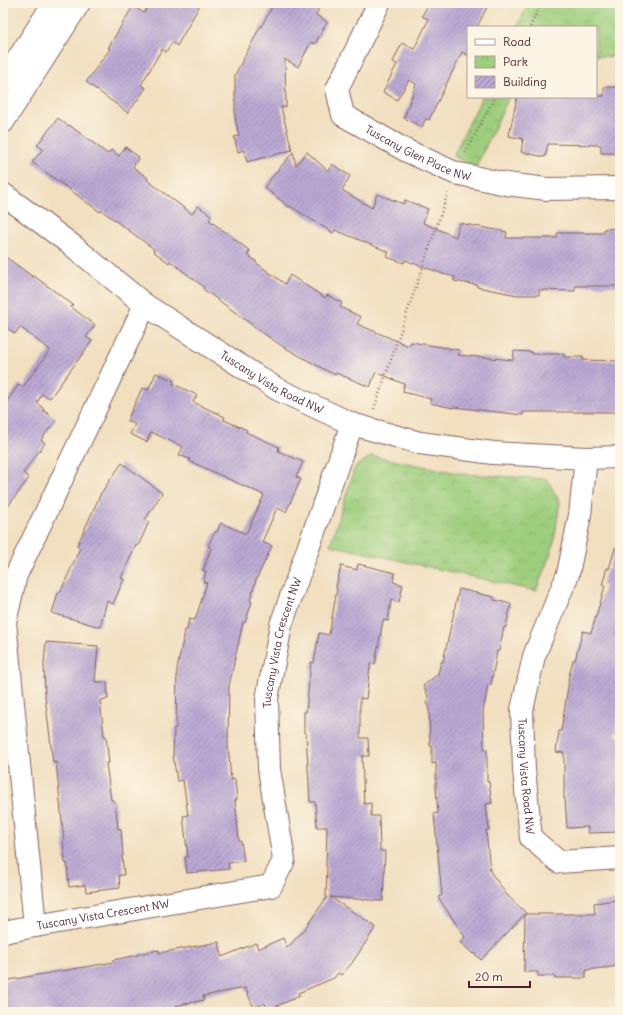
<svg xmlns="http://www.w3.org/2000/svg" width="623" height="1015" font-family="Delius,sans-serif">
  <defs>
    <pattern id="park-crowns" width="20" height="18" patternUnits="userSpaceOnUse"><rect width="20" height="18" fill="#9dce7d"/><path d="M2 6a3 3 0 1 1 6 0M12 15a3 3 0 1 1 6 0" fill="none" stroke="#89b06c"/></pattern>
    <pattern id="building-hatch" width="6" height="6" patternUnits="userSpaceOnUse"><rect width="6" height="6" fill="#baa8d4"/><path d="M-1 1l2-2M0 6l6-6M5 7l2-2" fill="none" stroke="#9988ac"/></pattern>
  </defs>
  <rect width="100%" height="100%" fill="#fcf5e5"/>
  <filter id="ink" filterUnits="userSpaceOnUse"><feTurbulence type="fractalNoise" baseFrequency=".025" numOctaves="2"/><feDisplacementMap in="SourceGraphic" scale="8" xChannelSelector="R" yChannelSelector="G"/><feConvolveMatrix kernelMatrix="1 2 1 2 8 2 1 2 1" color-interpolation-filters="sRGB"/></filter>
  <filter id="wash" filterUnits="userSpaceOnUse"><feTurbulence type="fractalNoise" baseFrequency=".012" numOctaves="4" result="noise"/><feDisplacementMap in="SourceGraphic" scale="16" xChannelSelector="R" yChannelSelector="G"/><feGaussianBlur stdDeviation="0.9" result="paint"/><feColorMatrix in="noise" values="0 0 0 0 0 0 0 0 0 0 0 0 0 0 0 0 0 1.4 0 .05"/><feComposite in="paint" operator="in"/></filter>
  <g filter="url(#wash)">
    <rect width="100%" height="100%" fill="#f1dfbf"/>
    <g fill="url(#park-crowns)" stroke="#747654">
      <polygon points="529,3 620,3 620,57 596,56 596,27 517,27"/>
      <polygon points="482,97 509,97 476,167 453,156"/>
      <polygon points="372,456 463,474 547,479 560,502 553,547 536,591 330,545 355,467"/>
    </g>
    <g id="blocks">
      <g fill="url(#building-hatch)">
        <polygon points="150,3 201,3 177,46 172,42 166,52 162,49 141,85 146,88 128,113 86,82 110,49 108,48 133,6 144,13"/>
        <polygon points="274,3 321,3 316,15 327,22 315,44 311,42 298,67 285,59 286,107 281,107 292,150 247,162 244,150 238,152 234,137 239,136 235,117 235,75 260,27 261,27"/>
        <polygon points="429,3 489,3 477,27 468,27 468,55 462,52 429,120 426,118 422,127 404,118 416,84 409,80 397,100 383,92 397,64 393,62 402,43 414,49 428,21 428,19 422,16"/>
        <polygon points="604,87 620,87 620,153 601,153 601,145 548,144 545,157 521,152 523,139 509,136 517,97 604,96"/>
        <polygon points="58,118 68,126 69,125 108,154 111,150 119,156 125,147 139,157 133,167 148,178 147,180 192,214 198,206 212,216 209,220 250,251 247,255 256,261 255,262 285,284 290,275 325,298 327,295 342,303 340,307 361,317 357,324 409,346 411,342 459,350 458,355 513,360 514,351 532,352 532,354 564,354 564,357 583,357 583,360 620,361 620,412 523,412 523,415 453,407 453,408 430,403 431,399 403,392 404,384 376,372 370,387 336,373 335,375 316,365 282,346 254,327 254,326 203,289 204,287 170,261 169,263 153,251 154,249 101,210 100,212 32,162 43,149 37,145"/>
        <polygon points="293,152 296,165 307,152 328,171 332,164 350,176 342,190 372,208 377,194 404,204 405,200 428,209 423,223 456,237 459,223 507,232 506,238 557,238 557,233 604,233 604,229 620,228 620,283 618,283 618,286 575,286 575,291 539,290 539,295 517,295 477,287 477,285 454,281 455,277 443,274 405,260 404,263 387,257 389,252 335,230 333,233 290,206 289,207 264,187"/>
        <polygon points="3,255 33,277 34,276 73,305 71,307 95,325 86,337 92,341 50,398 42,394 37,403 44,409 43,410 56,420 41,440 45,443 23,473 29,478 3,513 3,407 19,384 23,387 50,350 20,327 15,334 3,325"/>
        <polygon points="156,373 174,381 173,384 197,395 193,402 225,417 224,420 247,430 246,432 279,447 278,451 303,462 296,477 301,479 286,512 277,508 262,542 272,546 256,580 250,601 252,602 245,623 243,622 229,686 228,744 231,780 235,779 237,800 235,800 239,841 241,841 244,861 228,863 229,869 187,873 185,857 188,857 183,816 188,815 183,780 177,781 173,755 174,728 176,728 177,669 185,630 187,630 189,619 195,620 207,583 203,582 206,571 203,571 211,548 208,546 215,532 217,532 221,523 246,534 264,495 189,461 190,459 179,455 183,447 151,432 147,442 130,434 135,424 127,421 142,388 148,390"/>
        <polygon points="122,463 162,493 145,520 149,522 138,546 136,545 121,578 124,579 113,604 107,601 100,627 52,613 58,593 60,593 80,548 77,546 101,493"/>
        <polygon points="615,548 620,549 620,701 615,736 620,737 620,832 588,833 588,827 567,828 565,799 564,799 564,753 556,752 559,731 561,731 569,680 568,680 573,660 575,660 583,631 591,633 605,586 602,585 607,568 609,569"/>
        <polygon points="358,564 395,573 393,582 403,585 399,602 391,600 388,621 383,620 375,664 371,663 370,666 366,699 360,698 360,738 368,738 369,756 362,756 364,804 371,803 371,816 379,816 380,851 385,851 383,901 330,897 376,927 352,963 341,975 338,973 334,978 298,993 300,996 267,1010 265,1003 254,1008 245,988 203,996 204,1000 175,1006 176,1009 156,1012 3,1012 3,981 114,962 113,960 138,955 138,954 159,950 159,953 219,942 222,957 256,943 258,949 283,938 287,948 304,930 327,897 326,897 327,866 326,866 327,827 317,827 315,802 310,802 306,733 304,733 304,712 306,712 311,662 314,663 319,633 329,635 337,589 336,588 341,566 357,570"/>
        <polygon points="459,589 494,597 494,600 511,604 506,627 504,627 499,651 497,651 491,685 488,685 483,711 484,749 487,749 487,782 489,782 492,803 486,804 489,830 486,830 490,871 507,895 526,913 481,960 474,953 473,954 460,942 465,937 438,897 442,895 434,814 438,813 436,789 436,763 432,764 432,746 430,746 429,705 427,705 428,695 423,686 438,674 441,662 443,662"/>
        <polygon points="46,642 98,646 95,682 107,682 108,699 100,700 104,736 106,736 109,763 106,763 111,800 115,801 118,829 121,829 123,856 122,856 124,875 119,875 120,888 86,892 85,885 69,887 67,863 65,863 63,841 64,841 56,762 53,763 45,696 44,664"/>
        <polygon points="616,900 620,926 617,926 620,949 620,966 586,970 586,978 555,978 555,976 538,976 538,972 524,972 525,914 595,914 594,903"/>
      </g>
    </g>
  </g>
  <g filter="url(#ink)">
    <use href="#blocks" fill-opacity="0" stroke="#84625f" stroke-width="1"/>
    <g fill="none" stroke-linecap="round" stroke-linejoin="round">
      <defs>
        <g id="minor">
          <path id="s1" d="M379,3l-42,86 6,26 62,35 50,23 51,11 41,5 73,-1"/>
          <path id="s2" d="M3,194l70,52 72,59 132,84 75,35 68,19 73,10 93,5 34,-1"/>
          <path id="s3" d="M145,305l-129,270 -11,47 30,304 236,-40 13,-26 -15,-91 -2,-70 14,-74 71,-201"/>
          <path id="s4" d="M586,458l-6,57 -12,59 -34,82 -12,54 2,60 7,68 28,24 61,-4"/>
          <polyline points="3,932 35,926"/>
        </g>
        <g id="tertiary">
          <polyline points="3,82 54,3"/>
          <polyline points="3,122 79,3"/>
        </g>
      </defs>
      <use href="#minor" stroke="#84625f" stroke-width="24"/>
      <use href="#tertiary" stroke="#84625f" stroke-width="24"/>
      <g stroke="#84625f" stroke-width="2.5" stroke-dasharray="1 3" stroke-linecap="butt">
        <polyline points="530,27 541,3"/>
        <polyline points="465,153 495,97"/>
        <polyline points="374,409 448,193"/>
      </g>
      <use href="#minor" stroke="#fff" stroke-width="22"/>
      <use href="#tertiary" stroke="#fff" stroke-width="22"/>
    </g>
  </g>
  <g text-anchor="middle" stroke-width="3" stroke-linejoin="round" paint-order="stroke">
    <g font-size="11" fill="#4a1f2b" stroke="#fcf5e5">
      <text dy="4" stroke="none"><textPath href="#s1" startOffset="207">Tuscany Glen Place NW</textPath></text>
      <text dy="4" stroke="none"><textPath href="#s2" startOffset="329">Tuscany Vista Road NW</textPath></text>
      <text dy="4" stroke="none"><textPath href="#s3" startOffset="1142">Tuscany Vista Crescent NW</textPath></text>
      <text dy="4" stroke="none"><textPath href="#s4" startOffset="328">Tuscany Vista Road NW</textPath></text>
      <text dy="4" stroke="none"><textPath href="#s3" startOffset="722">Tuscany Vista Crescent NW</textPath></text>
    </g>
  </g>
  <rect width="623" height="1015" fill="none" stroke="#fcf5e5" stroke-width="16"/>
  <rect x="467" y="26" width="130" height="72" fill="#fcf5e5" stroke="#b59f9b"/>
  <rect x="475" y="39" width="20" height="6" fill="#ffffff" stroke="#b59f9b"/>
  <text x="503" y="46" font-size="12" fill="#4a1f2b">Road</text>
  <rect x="475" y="56" width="20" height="12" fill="url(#park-crowns)" stroke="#b59f9b"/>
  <text x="503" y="66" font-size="12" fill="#4a1f2b">Park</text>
  <rect x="475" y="76" width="20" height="12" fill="url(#building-hatch)" stroke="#b59f9b"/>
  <text x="503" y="86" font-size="12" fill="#4a1f2b">Building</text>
  <path d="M469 981v6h61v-6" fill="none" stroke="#4a1f2b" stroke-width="2"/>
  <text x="475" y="981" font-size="12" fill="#4a1f2b" stroke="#fcf5e5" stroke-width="3" paint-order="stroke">20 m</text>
</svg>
